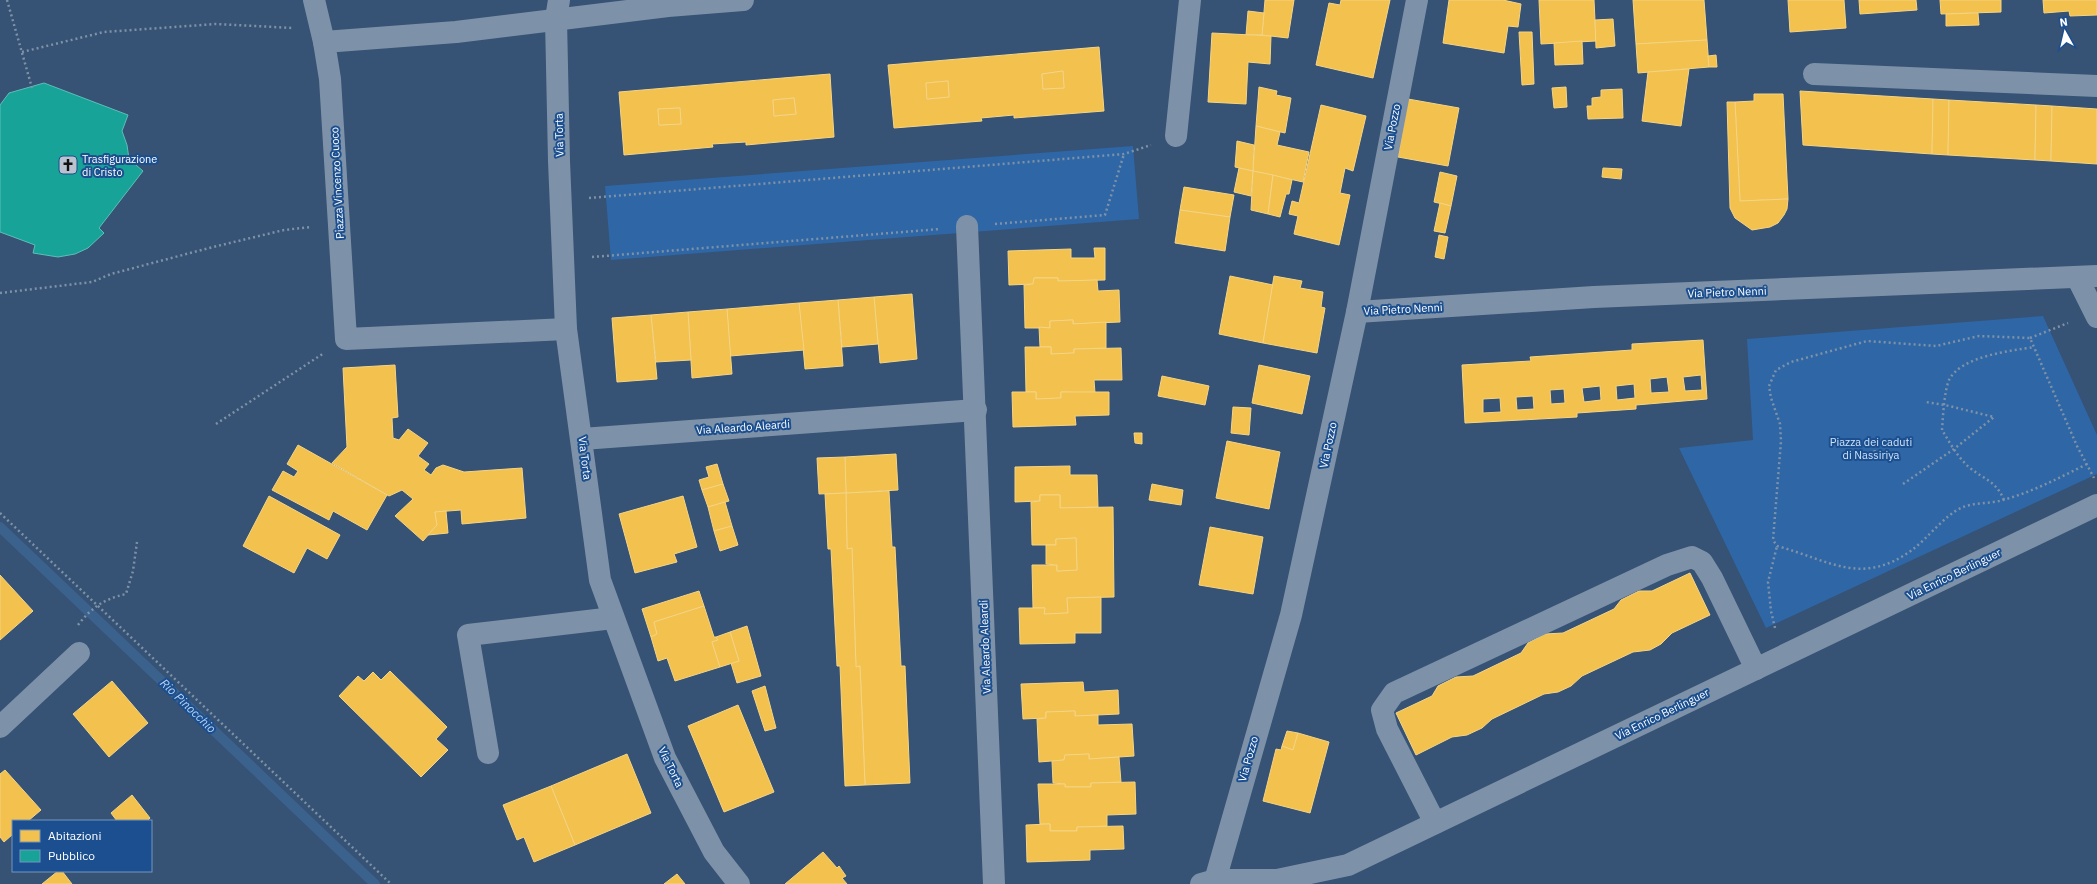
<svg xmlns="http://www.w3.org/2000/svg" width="2097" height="884" font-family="'IBM Plex Sans',sans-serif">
  <rect width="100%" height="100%" fill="#365274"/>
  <g fill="#2f66a5">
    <polygon points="1133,146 1139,219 611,260 605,186"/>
    <polygon points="2043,316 2097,435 2097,474 1766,628 1679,448 1753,440 1747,339"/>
  </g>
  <g fill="#f2c14e" stroke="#f6d483" fill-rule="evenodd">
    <polygon points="1265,0 1294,0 1288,38 1262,35"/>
    <polygon points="1341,0 1390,0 1373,78 1316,65 1329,3 1340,5"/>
    <polygon points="1449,0 1503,0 1521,4 1518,27 1508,26 1504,53 1443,43"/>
    <polygon points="1539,0 1594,0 1596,41 1541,44"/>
    <polygon points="1633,0 1704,0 1707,40 1636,44"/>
    <polygon points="1788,0 1844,0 1846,28 1790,32"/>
    <polygon points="1859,0 1916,0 1917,10 1860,14"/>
    <polygon points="1940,0 2001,0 2001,12 1941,14"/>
    <polygon points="2043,0 2097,0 2097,15 2070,16 2069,11 2044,13"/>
    <polygon points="1248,11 1264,13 1262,35 1246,35"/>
    <polygon points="1978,13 1979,25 1946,26 1946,14"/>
    <polygon points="1613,19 1615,46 1596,48 1595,20"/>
    <polygon points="1519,32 1532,32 1534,84 1522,85"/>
    <polygon points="1212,33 1271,36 1270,64 1248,62 1246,104 1208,102"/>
    <polygon points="1707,40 1709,67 1638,73 1636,44"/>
    <polygon points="1582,41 1583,64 1555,65 1554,43"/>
    <path d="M1099,47l5,64 -90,7v-3l-33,3 1,3 -88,7 -6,-63zM1063,71l1,17 -21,1 -1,-15zM948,81l1,16 -22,2 -1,-16z"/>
    <polygon points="1716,55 1717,67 1709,67 1708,56"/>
    <polygon points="1689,69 1681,126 1642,121 1648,72"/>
    <polygon points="1063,71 1064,88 1043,89 1042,74"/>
    <path d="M830,74l4,63 -88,8v-3l-34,2 1,3 -89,8 -5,-63zM794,98l2,16 -22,2 -1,-16zM680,108l1,16 -22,1 -1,-16z"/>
    <polygon points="948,81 949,97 927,99 926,83"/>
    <polygon points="1259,87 1277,91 1276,95 1291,98 1285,133 1256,126"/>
    <polygon points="1566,87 1567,107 1554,108 1552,88"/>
    <polygon points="1622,89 1623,118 1588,119 1587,106 1592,106 1592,98 1601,97 1601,90"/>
    <polygon points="1800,91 1933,99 1932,154 1803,145"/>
    <polygon points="1754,94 1783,94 1788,199 1740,201 1735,102 1754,101"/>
    <polygon points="794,98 796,114 774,116 773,100"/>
    <polygon points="1408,99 1459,108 1448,166 1398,157"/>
    <polygon points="1933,99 1949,100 1948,155 1932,154"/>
    <polygon points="1949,100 2036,105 2035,160 1948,155"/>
    <polygon points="1727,102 1735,102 1740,201 1788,199 1787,209 1784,215 1778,223 1770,227 1752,230 1735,218 1730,208"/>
    <polygon points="1321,105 1366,116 1353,171 1345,168 1340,193 1350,195 1339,245 1294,234 1298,216 1289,214 1292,201 1299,203"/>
    <polygon points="2036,105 2052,106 2051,161 2035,160"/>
    <polygon points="2052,106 2097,109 2097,164 2051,161"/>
    <polygon points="680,108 681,124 659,125 658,109"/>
    <polygon points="1256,126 1280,132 1277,145 1309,152 1303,182 1253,171"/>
    <polygon points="1237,141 1254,145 1253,171 1235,167"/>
    <polygon points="1239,168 1253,171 1251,196 1234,192"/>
    <polygon points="1603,168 1622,169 1621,179 1602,177"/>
    <polygon points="1253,171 1273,175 1268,214 1251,210"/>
    <polygon points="1440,172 1457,176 1451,206 1434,202"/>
    <polygon points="1273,175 1292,180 1289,194 1286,194 1280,217 1268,214"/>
    <polygon points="1184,187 1234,195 1230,217 1180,210"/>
    <polygon points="1440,203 1451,206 1445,233 1434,231"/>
    <polygon points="1180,210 1230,217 1225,251 1175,243"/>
    <polygon points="1439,235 1448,237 1444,259 1435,257"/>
    <polygon points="1094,248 1105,248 1105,280 1058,281 1058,278 1034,278 1033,284 1009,285 1008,251 1071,249 1071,258 1095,258"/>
    <polygon points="1230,276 1273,285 1263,343 1219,334"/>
    <polygon points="1274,276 1302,281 1300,288 1323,292 1321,307 1325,308 1317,353 1263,343"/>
    <polygon points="1034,278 1058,278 1058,281 1097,280 1098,291 1119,290 1120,322 1073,324 1073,320 1050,321 1050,328 1025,328 1024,285 1033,284"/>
    <polygon points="912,294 917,359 880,363 874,297"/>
    <polygon points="874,297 878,344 842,347 838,300"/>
    <polygon points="838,300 843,366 805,369 799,303"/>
    <polygon points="799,303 804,350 730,356 727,309"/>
    <polygon points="727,309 732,374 692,378 688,312"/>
    <polygon points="688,312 691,360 656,362 651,315"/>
    <polygon points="651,315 657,379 617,382 612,318"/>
    <polygon points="1073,320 1073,324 1106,322 1106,348 1074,349 1074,353 1051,354 1051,347 1040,347 1039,327 1050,328 1050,321"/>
    <path d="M1703,340l4,59 -71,6v4l-59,4v4l-112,6 -3,-58 69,-4 -1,-4 102,-7v-6zM1701,375l1,15 -17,1 -2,-14zM1667,377l2,15 -18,1 -1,-14zM1634,384l1,14 -18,2 -1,-14zM1600,386l1,14 -17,2 -2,-14zM1564,389l1,14 -14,1 -1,-14zM1533,396l1,13 -17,1 -1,-13zM1500,398l1,14 -18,1v-14z"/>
    <polygon points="1025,347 1051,347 1051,354 1074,353 1074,349 1121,348 1122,380 1094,380 1095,393 1061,392 1061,398 1036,399 1036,392 1026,392"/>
    <polygon points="395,365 398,417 392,418 393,438 399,440 408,429 428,443 418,456 429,464 424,470 431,475 436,468 443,465 464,472 522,468 526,518 462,524 461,510 435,512 437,525 423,541 395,516 413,499 402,490 389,496 332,463 347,447 343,368"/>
    <polygon points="1259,365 1310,376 1302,414 1252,403"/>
    <polygon points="1162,376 1209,386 1205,405 1158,396"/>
    <polygon points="1012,392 1036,392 1036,399 1061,398 1061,392 1109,392 1109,415 1075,416 1076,425 1013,427"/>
    <polygon points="1233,407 1251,408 1249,435 1231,433"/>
    <polygon points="1134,433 1142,433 1142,444 1135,443"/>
    <polygon points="1227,441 1280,452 1269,509 1216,498"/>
    <polygon points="298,445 387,495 367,530 333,511 329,520 272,490 283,471 294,477 298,471 287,464"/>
    <polygon points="896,454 898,490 846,493 845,457"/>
    <polygon points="845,457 846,493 819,494 817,458"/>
    <polygon points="717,464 723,484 702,490 699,480 709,477 706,467"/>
    <polygon points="1070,466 1070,475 1097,475 1098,507 1060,508 1060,495 1040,495 1040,501 1015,502 1015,467"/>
    <polygon points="723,484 729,501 708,507 702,490"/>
    <polygon points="1152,484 1183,490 1181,505 1149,500"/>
    <polygon points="889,491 892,547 895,547 901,666 905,666 910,783 865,785 860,666 856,667 852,548 847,549 846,493"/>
    <polygon points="846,493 847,549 852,548 856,667 860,666 865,785 845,786 840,666 837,666 831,549 828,549 825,494"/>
    <polygon points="1040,495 1060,495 1060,508 1113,507 1114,597 1067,598 1068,613 1044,614 1045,608 1033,608 1032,565 1057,565 1057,571 1077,570 1076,538 1056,539 1056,545 1032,545 1031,502 1040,501"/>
    <polygon points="269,496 340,535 327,559 307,548 294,573 243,546"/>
    <polygon points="683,496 697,547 674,554 677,562 635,573 619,514"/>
    <polygon points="725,502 732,526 714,531 708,507"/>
    <polygon points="446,511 448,533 428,535 437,525 435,512"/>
    <polygon points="732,526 738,545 720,551 714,531"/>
    <polygon points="1210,527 1263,537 1253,594 1199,585"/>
    <polygon points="1076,538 1077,570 1057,571 1057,565 1046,564 1046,545 1056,545 1056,539"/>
    <polygon points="1690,573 1710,615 1672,633 1661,644 1650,650 1633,652 1582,676 1571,686 1558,692 1544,694 1492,719 1482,728 1467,735 1452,737 1416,755 1396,713 1432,696 1438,686 1456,677 1473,676 1521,653 1528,643 1545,634 1563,633 1614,609 1621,600 1639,591 1652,591"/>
    <polygon points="0,575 33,611 0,640"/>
    <polygon points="699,591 704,606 654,622 657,634 651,637 642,609"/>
    <polygon points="1101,597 1101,633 1075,633 1075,643 1020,644 1019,608 1045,608 1044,614 1068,613 1067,598"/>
    <polygon points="704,606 714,637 716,637 718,640 712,642 720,667 675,681 667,658 658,661 651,637 657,634 654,622"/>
    <polygon points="747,626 761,676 737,683 731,663 739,661 730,632"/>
    <polygon points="730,632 739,661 720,667 712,642 718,640 716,637"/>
    <polygon points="390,671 447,727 436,739 448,750 421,777 339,696 358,676 364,681 373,672 381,680"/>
    <polygon points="112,681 148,723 109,757 73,714"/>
    <polygon points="1083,682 1084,692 1118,690 1119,714 1075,716 1075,711 1046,712 1046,718 1023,719 1021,684"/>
    <polygon points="765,686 776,728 765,731 752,691"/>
    <polygon points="738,705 774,792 724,812 688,726"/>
    <polygon points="1075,711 1075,716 1098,715 1098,725 1132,724 1134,756 1089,759 1089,754 1065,755 1064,760 1039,762 1037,719 1046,718 1046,712"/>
    <polygon points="1287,731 1298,733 1293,750 1282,746"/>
    <polygon points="1298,733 1329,742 1310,813 1263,801 1276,749 1281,750 1282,746 1293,750"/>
    <polygon points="627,754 651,813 575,845 551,786"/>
    <polygon points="1089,754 1089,759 1119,757 1121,782 1091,783 1091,787 1065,787 1065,784 1053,783 1052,761 1064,760 1065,755"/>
    <polygon points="5,770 41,810 28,821 13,821 13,834 4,842 0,837 0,774"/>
    <polygon points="1135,782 1136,814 1107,815 1107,826 1077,827 1077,831 1050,831 1050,824 1040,824 1038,784 1065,784 1065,787 1091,787 1091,783"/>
    <polygon points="551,786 575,845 534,862 524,837 517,840 503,805"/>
    <polygon points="132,795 150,818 147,821 117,821 111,813"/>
    <polygon points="1050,824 1050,831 1077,831 1077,827 1123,826 1124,849 1090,850 1090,860 1027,862 1026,825"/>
    <polygon points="823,852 837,868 839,866 846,876 842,878 847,884 785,884"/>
    <polygon points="58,871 62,871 72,884 42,884"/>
    <polygon points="677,874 685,884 664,884"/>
  </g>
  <polygon fill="#17a398" stroke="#5dbfb7" points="44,83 128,115 122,131 127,145 129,159 143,171 99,228 104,233 88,248 75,254 58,257 33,253 35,245 0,232 0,105 9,93"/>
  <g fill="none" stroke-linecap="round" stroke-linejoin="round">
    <polyline stroke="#3b618d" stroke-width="10" points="0,527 375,884"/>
    <g stroke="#7d92a8" stroke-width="2.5" stroke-dasharray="2 3" stroke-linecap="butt">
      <polyline points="7,0 32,88"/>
      <polyline points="22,52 104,32 216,24 293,28"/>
      <polyline points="589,198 1124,154 1151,145"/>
      <polyline points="995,224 1105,215 1124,154"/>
      <polyline points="592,257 940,229"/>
      <polyline points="0,293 92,282 111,274 209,248 284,230 311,227"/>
      <polyline points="2030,338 2068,323"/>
      <polyline points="216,424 324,353"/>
      <polyline points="1874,457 1876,439"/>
      <path d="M2087,464c-28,14 -55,28 -84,36 -13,4 -30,2 -42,8 -17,8 -33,30 -49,42 -51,37 -83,10 -135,-4l-4,-6 8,-99 -1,-17 -9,-26 -2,-12 7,-16 15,-8 76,-21 69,5 43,-10 51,2 47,108 17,32"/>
      <polyline points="1903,484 1954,449 1994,417 1945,405 1926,402"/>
      <path d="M2004,500c-8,-19 -19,-20 -34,-32 -12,-10 -20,-25 -28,-38 1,-13 2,-38 7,-50 12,-24 61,-29 85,-33"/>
      <polyline points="0,513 391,884"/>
      <path d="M78,625c14,-18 26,-26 48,-31l7,-23 4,-29"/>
      <polyline points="1775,628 1771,611 1768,582 1777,546"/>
    </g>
    <g stroke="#7d92a8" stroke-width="22">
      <polyline points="314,0 324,42"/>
      <polyline points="559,0 556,19 559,161 566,329 600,580 665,758 714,852 739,884"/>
      <polyline points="1814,74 2097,86"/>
      <polyline points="1176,136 1190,0"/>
      <polyline points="967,226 994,884"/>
      <polyline points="2077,277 2097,317"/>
      <polyline points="1357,312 1594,297 2097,276"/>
      <polyline points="566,329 346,339 330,79 324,42 456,32 668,6 743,0"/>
      <polyline points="582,439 976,410"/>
      <polyline points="0,727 79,653"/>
      <polyline points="488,753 468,635 613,618"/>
      <polyline points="1435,823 1387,729 1382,710 1394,693 1667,565 1692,557 1702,562 1712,578 1756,669"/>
      <polyline points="1201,884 1215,880 1277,880 1348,865 2097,505"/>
      <polyline points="1214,884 1291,615 1357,312 1417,0"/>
    </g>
  </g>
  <defs>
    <symbol id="church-square" viewBox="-11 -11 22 22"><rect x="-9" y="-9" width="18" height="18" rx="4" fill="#b9c2ce" stroke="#1b4f8f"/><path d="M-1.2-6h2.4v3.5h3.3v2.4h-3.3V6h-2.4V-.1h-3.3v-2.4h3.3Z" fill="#111"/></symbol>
  </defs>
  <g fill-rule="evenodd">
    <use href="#church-square" x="57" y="154" width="22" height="22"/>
  </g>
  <g text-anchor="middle" stroke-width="4" stroke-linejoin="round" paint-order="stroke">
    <g font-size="11" fill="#fff" stroke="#1b4f8f">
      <text transform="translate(1392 127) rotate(-79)" y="4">Via Pozzo</text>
      <text transform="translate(559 135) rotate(-91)" y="4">Via Torta</text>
      <text transform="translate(337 183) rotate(-93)" y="4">Piazza Vincenzo Cuoco</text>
      <text transform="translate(1727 292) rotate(-2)" y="4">Via Pietro Nenni</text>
      <text transform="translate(1403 309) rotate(-3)" y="4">Via Pietro Nenni</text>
      <text transform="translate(743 427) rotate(-4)" y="4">Via Aleardo Aleardi</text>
      <text transform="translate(1328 445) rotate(-78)" y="4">Via Pozzo</text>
      <text transform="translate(585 458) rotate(83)" y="4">Via Torta</text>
      <text transform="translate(1954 574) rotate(-26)" y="4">Via Enrico Berlinguer</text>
      <text transform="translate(985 647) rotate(-92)" y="4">Via Aleardo Aleardi</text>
      <text transform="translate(1662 714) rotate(-26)" y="4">Via Enrico Berlinguer</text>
      <text transform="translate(1248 759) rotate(-74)" y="4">Via Pozzo</text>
      <text transform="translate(671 767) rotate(64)" y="4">Via Torta</text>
    </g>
    <g font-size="11" fill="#fff" stroke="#1b4f8f" text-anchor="start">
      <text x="82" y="163">Trasfigurazione<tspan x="82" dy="13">di Cristo</tspan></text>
    </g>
    <g font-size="11" fill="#cfe3fa" stroke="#1b4f8f">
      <text x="1871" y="446">Piazza dei caduti<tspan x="1871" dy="13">di Nassiriya</tspan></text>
    </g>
    <g font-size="12" font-style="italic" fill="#b5d3f5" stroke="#1b4f8f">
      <text transform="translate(188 706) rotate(44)" y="4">Rio Pinocchio</text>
    </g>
  </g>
  <rect x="12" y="820" width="140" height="52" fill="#1b4f8f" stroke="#7695bc"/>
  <rect x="20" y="830" width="20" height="12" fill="#f2c14e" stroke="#7695bc"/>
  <text x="48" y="840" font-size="12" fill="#ffffff">Abitazioni</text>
  <rect x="20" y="850" width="20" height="12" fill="#17a398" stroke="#7695bc"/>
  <text x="48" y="860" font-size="12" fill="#ffffff">Pubblico</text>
  <g transform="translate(2065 32) rotate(352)" stroke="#1b4f8f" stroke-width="3" paint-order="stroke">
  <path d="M0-3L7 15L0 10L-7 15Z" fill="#ffffff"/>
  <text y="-6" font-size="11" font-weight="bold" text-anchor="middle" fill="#ffffff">N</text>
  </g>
</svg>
